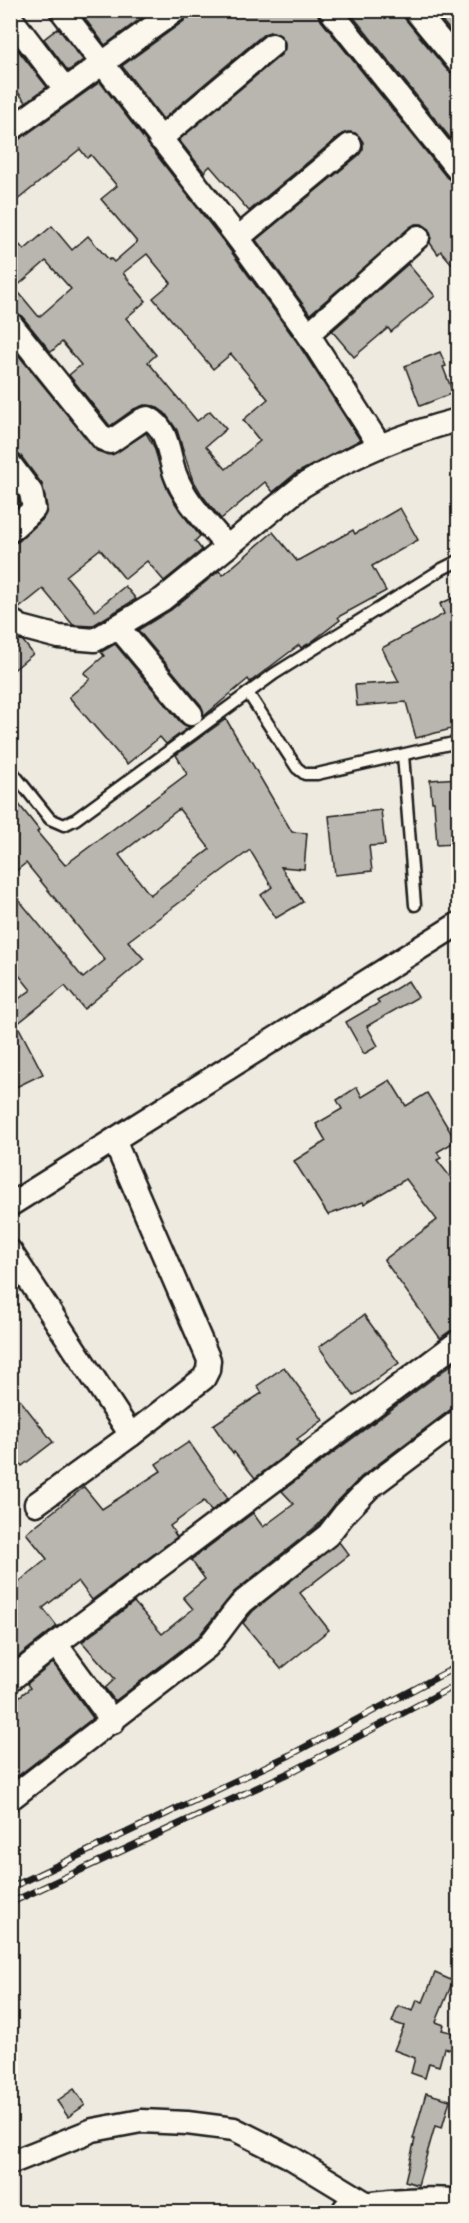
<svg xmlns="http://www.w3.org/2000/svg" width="469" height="2223" font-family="Pangolin,sans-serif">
  <rect width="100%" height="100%" fill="#eeeadf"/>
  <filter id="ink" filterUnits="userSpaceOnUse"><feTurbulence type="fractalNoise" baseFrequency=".0167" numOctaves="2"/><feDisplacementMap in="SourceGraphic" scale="12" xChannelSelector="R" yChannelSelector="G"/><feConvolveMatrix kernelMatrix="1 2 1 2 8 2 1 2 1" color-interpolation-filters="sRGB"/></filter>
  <g filter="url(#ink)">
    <g fill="#b9b6af" stroke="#1c1c1c" stroke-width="1.5" fill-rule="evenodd">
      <polygon points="89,10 152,10 105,45 79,11"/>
      <polygon points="189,10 317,10 319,18 447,178 459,183 459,272 441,251 438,254 430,243 431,235 428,228 422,224 415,224 310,314 256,240 359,155 363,149 363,142 355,133 348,132 342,134 249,211 210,166 204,172 179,140 281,55 285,49 285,42 277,33 270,32 264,34 163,119 122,66 184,21"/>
      <polygon points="348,10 402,10 405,19 448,71 459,75 459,149"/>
      <polygon points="433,10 459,10 459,41"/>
      <polygon points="58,28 83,60 68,71 44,39"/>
      <polygon points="10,40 47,87 26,102 10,83"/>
      <path d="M100,82l127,164 70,96 63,98 -65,34 -22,18 -8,-10 -44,37 -19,-24 -10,-17 -15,-48 -12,-17 -10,-7 -11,-1 -10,4 -24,17 -41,-51 12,-10 -19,-23 -11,10 -30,-37 -11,-5v-76l14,16 28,-24 20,24 16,-14 21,24 2,-1 3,3 23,-20 -36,-43 16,-13 -26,-31 -4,3 -7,-9 -70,57v-60zM147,254l24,29 -18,15 60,71 18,-15 37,45 -25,21 17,21 -34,28 -20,-23 20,-17 -16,-18 -13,10 -49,-59 8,-7 -30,-37 20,-17 -23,-28zM46,261l25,28 -32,28 -24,-29z"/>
      <polygon points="408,264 435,296 391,332 388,328 354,357 332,331"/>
      <polygon points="10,345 97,451 112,455 146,433 154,447 168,491 180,511 200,536 195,541 202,550 164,581 147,561 125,579 100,549 66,576 95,611 125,586 136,599 92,626 73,625 43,589 18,609 10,607 10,544 19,541 43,519 47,507 42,484 21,456 10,451"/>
      <polygon points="440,352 446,366 443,367 453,393 420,406 405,366"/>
      <polygon points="10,487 18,498 19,504 10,512"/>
      <polygon points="400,508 418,540 372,566 386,591 338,617 340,620 310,643 301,648 299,645 250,682 248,679 204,716 201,705 138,630 171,610 219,571 223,575 273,532 297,561 353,530 355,534"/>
      <polygon points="459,595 459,727 416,738 406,702 357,706 355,685 399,682 382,648 444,614 440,604"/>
      <polygon points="10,636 23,641 33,654 10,673"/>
      <polygon points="115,644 181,723 189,727 166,744 160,737 127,764 69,697 90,679 84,673 104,656 101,652"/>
      <path d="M226,719l66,113 15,1 -3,36 -23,-2 22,35 -27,16 -15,-23 11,-8 -22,-37 -122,91 16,18 -60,50 -19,-23 -48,38 26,50 -33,16v-85l21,-15 -21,-26v-75l73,89 22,-18 -79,-97 -16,13v-83l29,37 -2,2 28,33 122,-91 -11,-19zM179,809l31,40 -60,46 -31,-40z"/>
      <polygon points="459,778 459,839 453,840 453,844 437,845 434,802 432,802 430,780"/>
      <polygon points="381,810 385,845 369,846 372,871 335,875 329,816"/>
      <polygon points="408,981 418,997 367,1026 378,1046 364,1054 346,1022 379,1003 377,1000"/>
      <polygon points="390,1080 406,1106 427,1093 456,1141 437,1152 441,1158 437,1160 459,1188 459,1329 450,1331 440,1338 384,1260 437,1220 406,1179 364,1204 363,1202 328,1215 294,1161 326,1141 316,1124 342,1109 337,1100 357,1087 362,1097"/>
      <polygon points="364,1315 399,1363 354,1396 319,1347"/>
      <polygon points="459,1359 459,1408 450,1410 361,1477 335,1504 318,1525 234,1592 198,1637 115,1701 105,1688 115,1679 82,1642 134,1602 162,1634 193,1609 183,1597 205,1579 191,1560 253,1513 263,1527 294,1504 282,1491"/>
      <polygon points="284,1367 323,1420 297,1439 301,1443 255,1478 234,1452 233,1454 213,1425 262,1393 257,1386"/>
      <polygon points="10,1387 53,1442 22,1466 10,1451"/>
      <polygon points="189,1442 228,1498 211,1511 204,1501 170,1526 177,1537 92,1600 78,1581 43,1608 57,1626 14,1660 10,1656 10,1589 47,1559 26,1533 84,1487 102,1509 161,1471 156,1464"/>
      <polygon points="339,1542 349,1555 300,1593 329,1630 281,1669 243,1623 253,1611"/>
      <polygon points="53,1663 93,1718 10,1782 10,1704 30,1688 27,1684"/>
      <polygon points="435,1973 453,1981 436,2022 444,2025 442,2030 459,2034 459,2051 444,2048 439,2066 429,2063 425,2078 411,2073 415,2058 394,2050 404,2026 392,2022 398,2006 413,2011 417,2000 423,2002"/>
      <polygon points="74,2089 85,2105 68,2117 57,2101"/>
      <polygon points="426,2093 450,2100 442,2128 435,2126 418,2185 405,2181 415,2139 413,2139"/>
    </g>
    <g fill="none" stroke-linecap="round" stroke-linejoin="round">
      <defs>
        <g id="service">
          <polyline points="248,693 297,768 305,774 317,774 458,742"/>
          <polyline points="403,755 415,905"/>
          <polyline points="10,769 50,819 64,825 76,819 274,674 442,569 458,561"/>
        </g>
        <g id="minor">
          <polyline points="61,10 238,238 308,334 380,446"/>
          <polyline points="330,10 458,170"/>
          <polyline points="415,10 458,62"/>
          <polyline points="13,21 66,90"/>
          <polyline points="10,130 176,10"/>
          <polyline points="160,139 272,45"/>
          <polyline points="238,238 350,145"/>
          <path d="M10,323l93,116 7,3 32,-22 6,-2c21,10 20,37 27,56 10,28 34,50 52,73"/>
          <polyline points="308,334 418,237"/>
          <polyline points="10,464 31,492 34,509 10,531"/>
          <path d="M10,620l11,7 38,10 36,3 68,-41 139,-113c49,-30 101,-52 156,-66"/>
          <polyline points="118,627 191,714"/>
          <polyline points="10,1205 458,924"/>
          <polyline points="10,1251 131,1435"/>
          <polyline points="36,1504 131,1435 204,1378 208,1370 209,1360 114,1140"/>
          <polyline points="56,1644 113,1722"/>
          <polyline points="10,1680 56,1644 458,1342"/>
          <path d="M10,1799l197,-152c14,-15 23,-32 37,-46l84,-66 17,-22 24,-25 89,-67"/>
          <polyline points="10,2163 93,2130 141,2121 187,2123 234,2129 290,2157 374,2208"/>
        </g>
        <path id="trunk" d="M349,2212c36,-6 73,-9 109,-6"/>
      </defs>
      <use href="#service" stroke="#1c1c1c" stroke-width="15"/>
      <use href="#minor" stroke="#1c1c1c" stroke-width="27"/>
      <use href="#trunk" stroke="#1c1c1c" stroke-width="38"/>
      <use href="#service" stroke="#fbf7ec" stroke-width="10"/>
      <use href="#minor" stroke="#fbf7ec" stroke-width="22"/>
      <use href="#trunk" stroke="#fbf7ec" stroke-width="33"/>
      <defs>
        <g id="rail">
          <polyline points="10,1888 290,1755 458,1666"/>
          <polyline points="10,1903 295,1770 458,1684"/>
        </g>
      </defs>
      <use href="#rail" stroke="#1c1c1c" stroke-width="7"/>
      <use href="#rail" stroke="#fbf7ec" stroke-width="4.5" stroke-dasharray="14" stroke-linecap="butt"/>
    </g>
  </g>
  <rect width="469" height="2223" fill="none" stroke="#fbf7ec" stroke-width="36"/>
  <rect x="18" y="18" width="433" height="2187" fill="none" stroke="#1c1c1c" stroke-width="2" filter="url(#ink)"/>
</svg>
